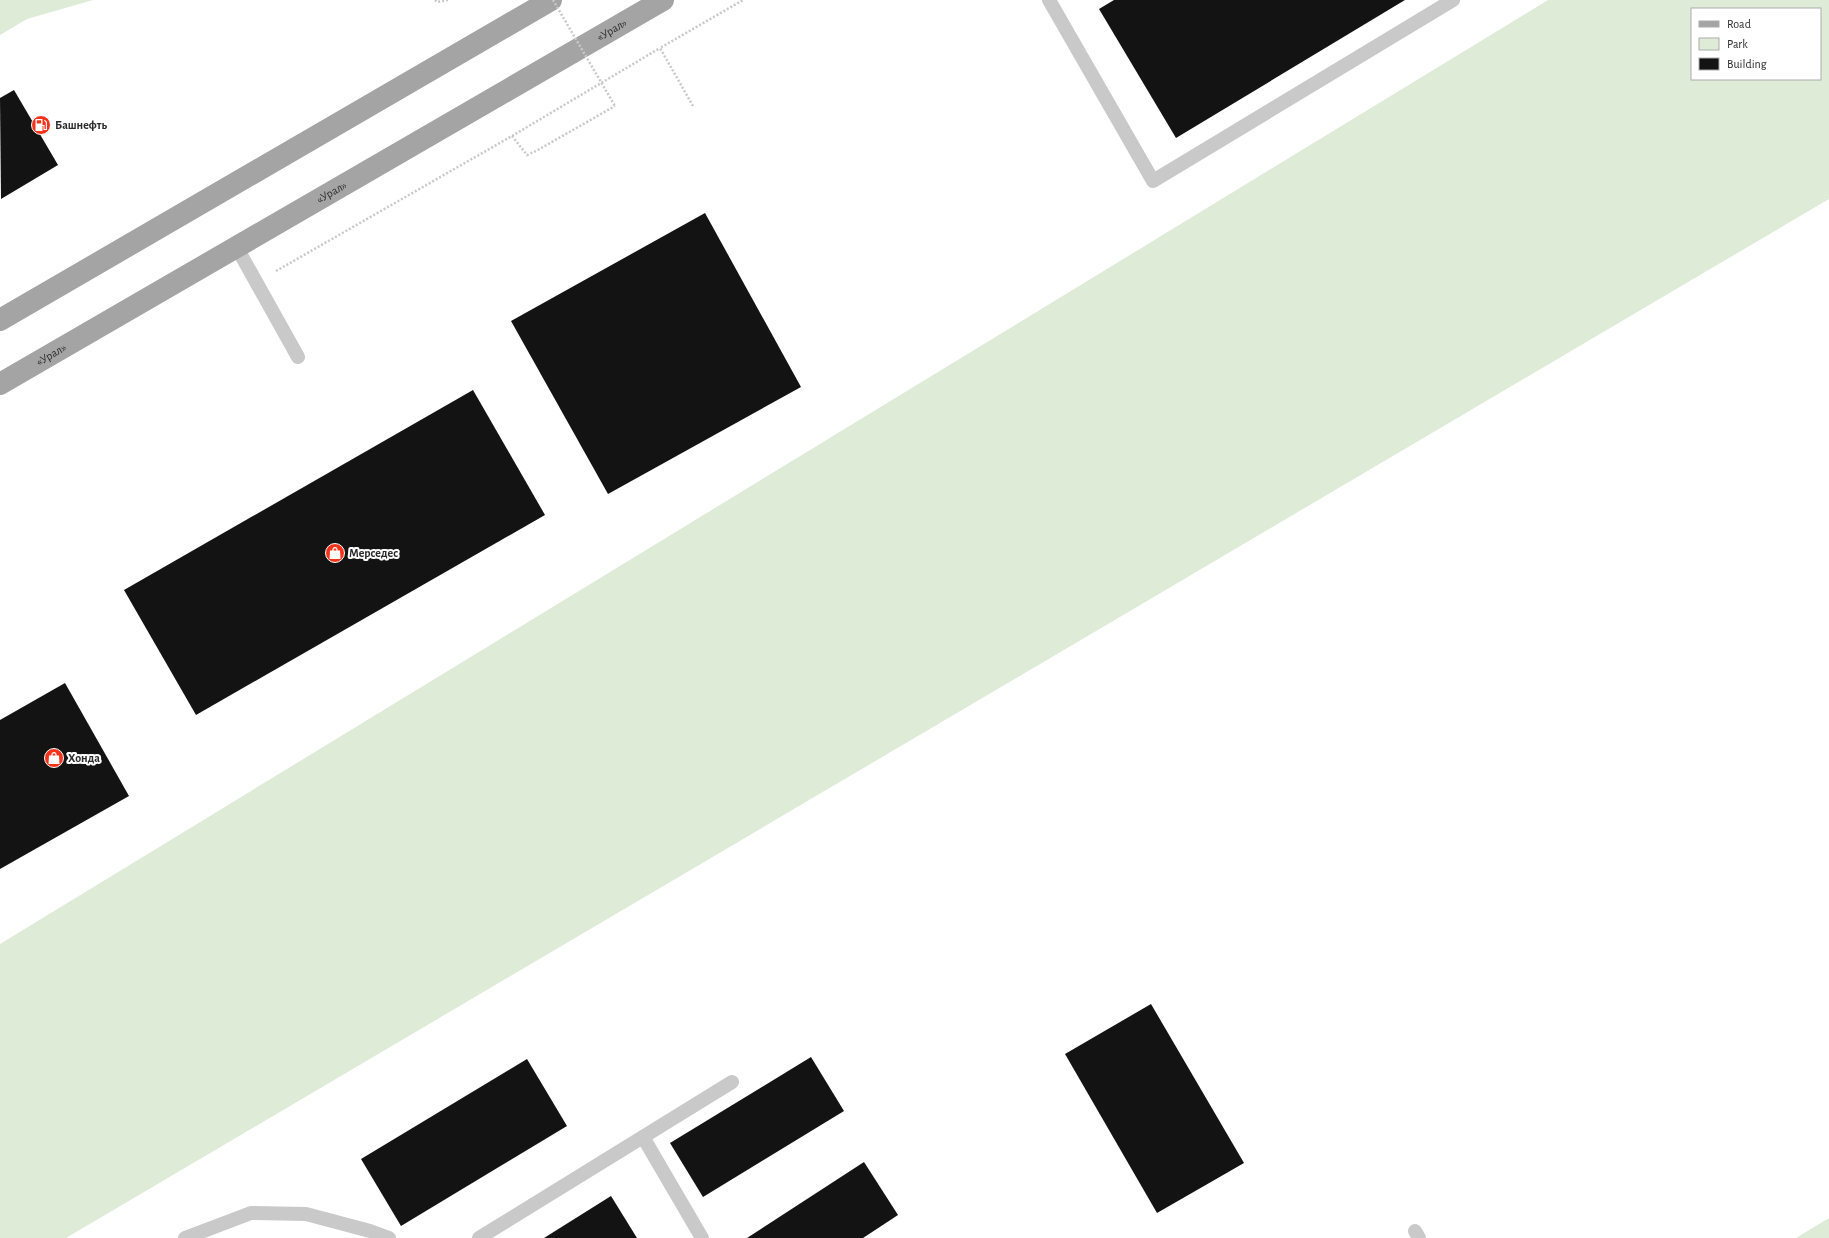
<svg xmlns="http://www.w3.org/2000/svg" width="1829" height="1238" font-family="'Alegreya Sans',sans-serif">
  <rect width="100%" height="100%" fill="#fff"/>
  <g fill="#deebd7" fill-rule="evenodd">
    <polygon points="0,0 93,0 27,19 0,35"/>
    <path d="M1548,0h281v199l-1763,1039h-66v-294zM1692,9h128v70h-128z"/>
    <polygon points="1829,1218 1829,1238 1796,1238"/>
  </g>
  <g fill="#131313">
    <polygon points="1114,0 1405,0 1176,138 1099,9"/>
    <polygon points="14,90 58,165 1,199 0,98"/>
    <polygon points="705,213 801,387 608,494 511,321"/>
    <polygon points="473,390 545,515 196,715 124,590"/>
    <polygon points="65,683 129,796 0,869 0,720"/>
    <polygon points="1151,1004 1244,1163 1157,1213 1065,1054"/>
    <polygon points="811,1057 844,1111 703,1197 670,1143"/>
    <polygon points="527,1059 567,1126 401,1226 361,1159"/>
    <polygon points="864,1162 898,1215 863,1238 747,1238"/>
    <polygon points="611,1196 637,1238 544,1238"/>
  </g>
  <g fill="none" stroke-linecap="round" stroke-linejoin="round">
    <g stroke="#c9c9c9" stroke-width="2.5" stroke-dasharray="2 2" stroke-linecap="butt">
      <polyline points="435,0 437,2 448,0"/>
      <polyline points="693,106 660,48 743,0"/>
      <polyline points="512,136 527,155 536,151 615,106"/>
      <polyline points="276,271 512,136 660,48"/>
    </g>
    <g stroke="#c9c9c9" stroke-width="14">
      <polyline points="1049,0 1153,181 1453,0"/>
      <polyline points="236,246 298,357"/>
      <polyline points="643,1137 702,1238"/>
      <polyline points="1415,1231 1419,1238"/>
      <polyline points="185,1238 251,1213 306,1214 370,1231 389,1238"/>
      <polyline points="479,1238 732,1082"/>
    </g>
    <g stroke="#a4a4a4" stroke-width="22">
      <polyline points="0,320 551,0"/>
      <path id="s1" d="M0,384l663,-384"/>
    </g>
    <polyline stroke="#c9c9c9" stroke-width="2.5" stroke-dasharray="2 2" stroke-linecap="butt" points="553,0 615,106"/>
  </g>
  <defs>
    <symbol id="fuel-disc" viewBox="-11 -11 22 22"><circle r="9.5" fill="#f6331a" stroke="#fff"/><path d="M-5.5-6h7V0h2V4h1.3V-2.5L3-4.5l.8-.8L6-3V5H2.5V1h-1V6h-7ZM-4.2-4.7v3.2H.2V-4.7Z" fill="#fff"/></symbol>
    <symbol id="shop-disc" viewBox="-11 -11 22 22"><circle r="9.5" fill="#f6331a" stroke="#fff"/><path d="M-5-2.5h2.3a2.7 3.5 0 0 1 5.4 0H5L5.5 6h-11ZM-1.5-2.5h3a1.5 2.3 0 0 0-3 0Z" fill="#fff"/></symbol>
  </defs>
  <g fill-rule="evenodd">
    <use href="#fuel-disc" x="30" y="114" width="22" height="22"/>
    <use href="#shop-disc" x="324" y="542" width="22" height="22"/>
    <use href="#shop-disc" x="43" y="747" width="22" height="22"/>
  </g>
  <g text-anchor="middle" stroke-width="4" stroke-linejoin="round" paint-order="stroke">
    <g font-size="12" fill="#2c2c2c" stroke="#fff">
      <text dy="4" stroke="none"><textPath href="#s1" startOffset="707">«Урал»</textPath></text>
      <text dy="4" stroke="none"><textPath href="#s1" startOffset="383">«Урал»</textPath></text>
      <text dy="4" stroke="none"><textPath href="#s1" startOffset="59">«Урал»</textPath></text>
    </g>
    <g font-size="12" font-weight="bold" fill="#2c2c2c" stroke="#fff" text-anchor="start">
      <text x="55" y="129">Башнефть</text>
      <text x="349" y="557">Мерседес</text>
      <text x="68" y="762">Хонда</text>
    </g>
  </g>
  <rect x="1691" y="8" width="130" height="72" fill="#ffffff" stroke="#ababab"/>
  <rect x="1699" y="21" width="20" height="6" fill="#a4a4a4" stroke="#ababab"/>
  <text x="1727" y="28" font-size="12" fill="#2c2c2c">Road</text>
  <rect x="1699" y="38" width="20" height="12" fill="#deebd7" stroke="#ababab"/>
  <text x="1727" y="48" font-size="12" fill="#2c2c2c">Park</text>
  <rect x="1699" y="58" width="20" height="12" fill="#131313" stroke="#ababab"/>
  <text x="1727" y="68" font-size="12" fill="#2c2c2c">Building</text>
</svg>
